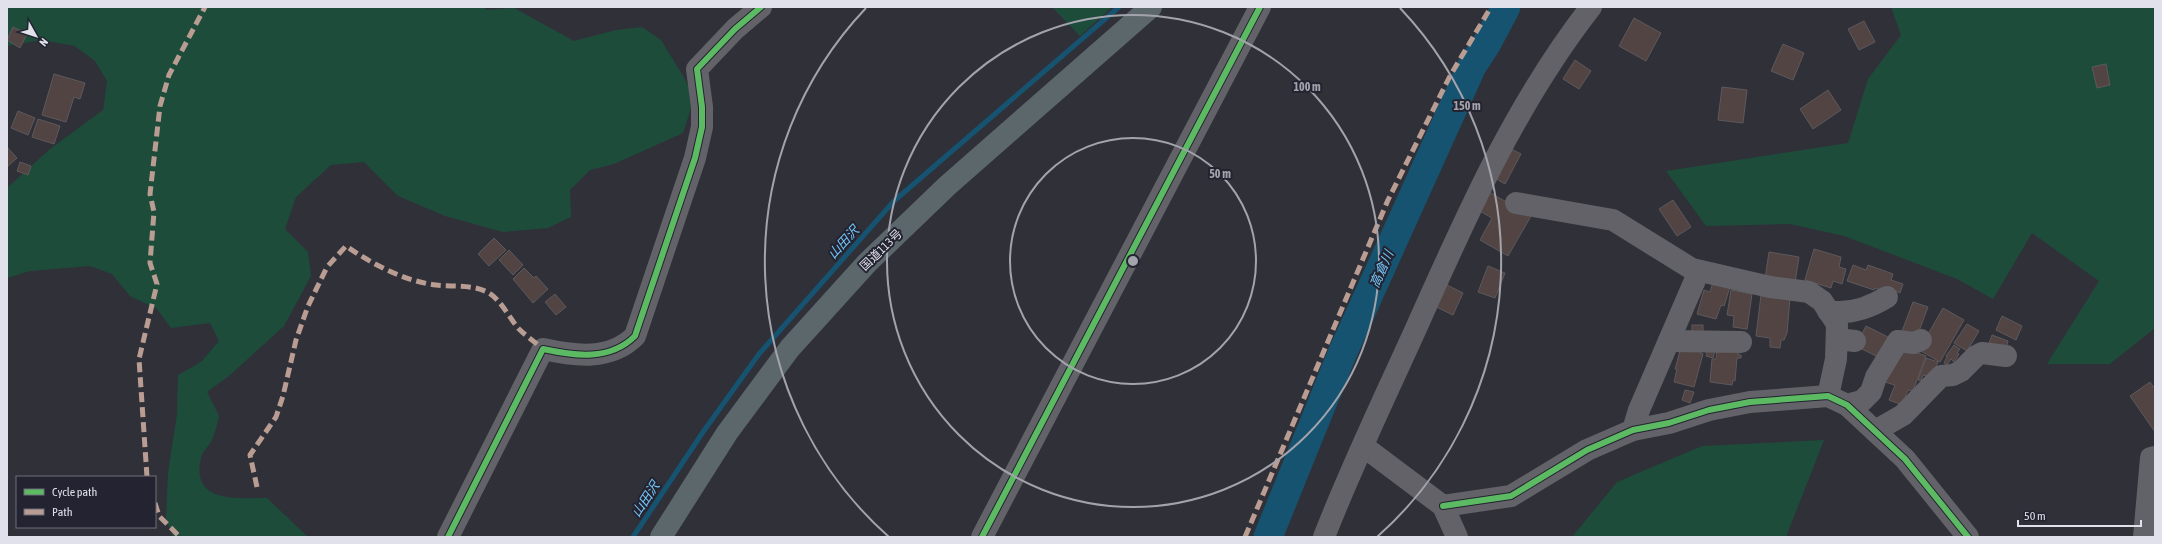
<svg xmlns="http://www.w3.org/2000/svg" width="2162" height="544" font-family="'Asap Condensed','Noto Sans JP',sans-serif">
  <rect width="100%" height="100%" fill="#303038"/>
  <g fill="#1d4c3b">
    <path d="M7,7h478l1,3 28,-2 60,33 42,-11 26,-3 19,13 24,39 9,20 -11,34 -69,31 -24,6 -20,20 1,27 -23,11 -45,4 -58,-16 -47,-20 -34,-34 -33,3 -35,32 -11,32 23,23 3,24 -27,50 -55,50 -22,16 12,24c-2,8 -4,17 -7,24 -3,6 -10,12 -11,18 -11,46 37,40 66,40l41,39h-135l-7,-18 2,-46 9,-59 1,-39 23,-13 18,-21 -9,-18 -39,5 -14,-19 -27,-13 -18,-22 -22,-8 -60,5 -23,7v-90l43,-39 53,-39 4,-29 -12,-20 -20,-15 -34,-6 -34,6z"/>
    <polygon points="1052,7 1112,7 1080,36"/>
    <polygon points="1891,7 2155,7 2155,328 2110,364 2047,364 2099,281 2032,233 1993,299 1957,279 1844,236 1790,224 1706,226 1666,171 1848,143 1868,79 1901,35"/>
    <polygon points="1824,440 1786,537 1572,537 1617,482 1702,446"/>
  </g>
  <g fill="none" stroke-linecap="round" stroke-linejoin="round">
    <polyline stroke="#155370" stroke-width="5" points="633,537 703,432 759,354 894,201 1119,7"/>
    <polyline stroke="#155370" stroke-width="29" points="1268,537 1342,354 1472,66 1487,43 1506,7"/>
  </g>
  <g fill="#514442" stroke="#5d595c">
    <polygon points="1634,18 1661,33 1646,61 1619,46"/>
    <polygon points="1864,21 1875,42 1859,50 1848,29"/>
    <polygon points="13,27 27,34 20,48 7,40"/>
    <polygon points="1783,44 1804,53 1793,80 1771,71"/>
    <polygon points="1575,60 1591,71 1579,89 1563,79"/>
    <polygon points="2106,64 2110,85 2097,88 2092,67"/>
    <polygon points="54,74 85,83 80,99 74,97 66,122 42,115"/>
    <polygon points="1722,87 1747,90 1743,123 1718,120"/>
    <polygon points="1828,90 1841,110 1813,129 1800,109"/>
    <polygon points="18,111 35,118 28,135 11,128"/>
    <polygon points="38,119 60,126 54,144 32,137"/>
    <polygon points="1503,145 1521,154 1505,184 1488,174"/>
    <polygon points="7,147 17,158 7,167"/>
    <polygon points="20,162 31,166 28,175 17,171"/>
    <polygon points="1489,192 1531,216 1508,256 1480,240 1492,218 1478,210"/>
    <polygon points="1673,200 1691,227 1677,236 1659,209"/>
    <polygon points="494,238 506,250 489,266 478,254"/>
    <polygon points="1814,249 1841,257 1839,267 1846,269 1842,284 1833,281 1831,288 1805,280"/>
    <polygon points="509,250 523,265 513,275 499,260"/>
    <polygon points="1769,252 1799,257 1795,283 1765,279"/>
    <polygon points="1853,265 1866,270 1868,265 1893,274 1891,280 1903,284 1900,293 1885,287 1884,291 1875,288 1874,290 1847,281"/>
    <polygon points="1488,266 1505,273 1495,298 1478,292"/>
    <polygon points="524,268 534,278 536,276 548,289 533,303 513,279"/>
    <polygon points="1713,282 1730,287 1724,306 1721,305 1716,319 1697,314 1704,290 1710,292"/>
    <polygon points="1443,283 1463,293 1453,315 1432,305"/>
    <polygon points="1731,290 1752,294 1747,329 1733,327 1734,316 1727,315"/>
    <polygon points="555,294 566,307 556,315 545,302"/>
    <polygon points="1761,295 1790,298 1787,333 1784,340 1781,340 1780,348 1770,347 1770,338 1756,336"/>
    <polygon points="1913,302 1928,307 1916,339 1901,334"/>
    <polygon points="1943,308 1964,320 1940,362 1919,350"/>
    <polygon points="2002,316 2022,326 2016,340 1996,330"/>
    <polygon points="1967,324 1979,331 1967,351 1954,343"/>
    <rect x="1692" y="325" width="11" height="11"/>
    <polygon points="1866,326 1888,337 1878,357 1856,346"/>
    <polygon points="1992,335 2008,341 2005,352 1988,346"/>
    <polygon points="1682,344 1701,349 1700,353 1703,354 1694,387 1674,382 1677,369 1675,369"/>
    <polygon points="1709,345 1716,347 1713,358 1706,356"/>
    <polygon points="1954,345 1960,349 1957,353 1959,354 1954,362 1951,359 1947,365 1944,363 1947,357 1946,356"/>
    <polygon points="1900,346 1926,356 1913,391 1908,390 1902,405 1889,400 1895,385 1885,382"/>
    <polygon points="1717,348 1739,350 1738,355 1741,355 1741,358 1737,358 1735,381 1733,380 1732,385 1710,382 1712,359 1716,359"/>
    <polygon points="1926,358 1938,362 1932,378 1923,375 1921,381 1918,380"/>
    <polygon points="2150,382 2155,389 2155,432 2130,396"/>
    <polygon points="1685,390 1694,392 1690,403 1682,400"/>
  </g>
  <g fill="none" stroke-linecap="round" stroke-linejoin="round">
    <g stroke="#626268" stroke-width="22">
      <polyline points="1516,203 1613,220 1692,269 1770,287 1809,292 1822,301 1837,324 1836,359 1828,396"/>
      <path d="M1828,311c22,4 41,-3 59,-14"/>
      <polyline points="1837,339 1855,341"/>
      <polyline points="1669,341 1741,342"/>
      <polyline points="1847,405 1862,401 1871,392 1876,377 1898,341 1914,343 1921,340"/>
      <polyline points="1633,430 1639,410 1699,271"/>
      <polyline points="1875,431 1903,415 1941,376 1953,375 1961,371 1976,356 1982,353 2006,356"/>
      <polyline points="1363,446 1443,506 1457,537"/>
      <polyline points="1443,506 1511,496 1587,450 1633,430 1669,423 1709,410 1750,402 1828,396 1847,405 1905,459 1968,537"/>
      <path d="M448,537l95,-188c32,7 67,12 92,-13l60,-178 7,-31v-20l-5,-38 38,-40 26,-22"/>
      <polyline points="982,537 1260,7"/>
      <path d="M1324,537c28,-72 62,-142 94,-213 49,-110 98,-221 173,-317"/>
      <polyline points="2144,537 2151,458 2155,457"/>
    </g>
    <polyline stroke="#5b676b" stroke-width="22" points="661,537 727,433 790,348 867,263 947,186 1151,7"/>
    <g stroke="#b99d93" stroke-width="5" stroke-dasharray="10 5" stroke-linecap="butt">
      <polyline points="147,477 139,359 157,284 150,263 154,212 150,194 160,106 169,75 205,7"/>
      <path d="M257,487l-7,-32 26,-38 7,-21 13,-56 12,-34 19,-39 19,-21c26,18 58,35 90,39 16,2 35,-1 51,7 14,7 22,26 32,37 7,7 16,13 24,20"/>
      <polyline points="155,503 159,516 180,537"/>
      <polyline points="1245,537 1388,200 1450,76 1491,7"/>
    </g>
    <defs>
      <g id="cycleway">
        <polyline points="1443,506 1511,496 1587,450 1633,430 1669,423 1709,410 1750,402 1828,396 1847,405 1905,459 1968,537"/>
        <path d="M448,537l95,-188c32,7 67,12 92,-13l60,-178 7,-31v-20l-5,-38 38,-40 26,-22"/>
        <polyline points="982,537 1260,7"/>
      </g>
    </defs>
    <use href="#cycleway" stroke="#232331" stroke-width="8"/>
    <use href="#cycleway" stroke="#5cba63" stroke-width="6"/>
  </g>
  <g fill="none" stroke="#a3a3ac" stroke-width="2">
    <circle cx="1133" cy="261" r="123"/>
    <circle cx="1133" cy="261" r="246"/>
    <path d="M889 537A368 368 0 0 1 866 8M1400 8A368 368 0 0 1 1377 537"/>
  </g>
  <g text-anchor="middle" stroke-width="4" stroke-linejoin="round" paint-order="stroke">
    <g font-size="12" fill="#e1e1eb" stroke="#232331">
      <text transform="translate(881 250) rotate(-44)" y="4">国道113号</text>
    </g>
    <g font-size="13" font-style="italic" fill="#74c9fa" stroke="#232331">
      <text transform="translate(843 242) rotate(-48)" y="5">山田沢</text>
      <text transform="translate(1381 269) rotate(-66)" y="5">高倉川</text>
      <text transform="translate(645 499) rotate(-57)" y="5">山田沢</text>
    </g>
  </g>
  <circle cx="1133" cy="261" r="6" fill="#a3a3ac" stroke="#232331" stroke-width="2"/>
  <g font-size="12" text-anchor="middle" font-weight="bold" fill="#a3a3ac" stroke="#232331" stroke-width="4" stroke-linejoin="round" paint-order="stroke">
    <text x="1307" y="91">100 m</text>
    <text x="1467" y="110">150 m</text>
    <text x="1220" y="178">50 m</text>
  </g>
  <rect width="2162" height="544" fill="none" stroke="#e1e1eb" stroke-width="16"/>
  <rect x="16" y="476" width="140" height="52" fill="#232331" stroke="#6f6f7b"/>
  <rect x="24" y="489" width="20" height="6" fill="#5cba63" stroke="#6f6f7b"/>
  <text x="52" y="496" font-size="12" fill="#e1e1eb">Cycle path</text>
  <rect x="24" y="509" width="20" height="6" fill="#b99d93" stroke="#6f6f7b"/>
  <text x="52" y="516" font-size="12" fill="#e1e1eb">Path</text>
  <g transform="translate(36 36) rotate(129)" stroke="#232331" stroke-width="3" paint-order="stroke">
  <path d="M0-3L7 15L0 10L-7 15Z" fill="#e1e1eb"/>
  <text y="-6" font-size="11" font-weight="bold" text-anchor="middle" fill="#e1e1eb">N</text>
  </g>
  <path d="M2018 520v6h123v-6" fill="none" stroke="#e1e1eb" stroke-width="2"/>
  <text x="2024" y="520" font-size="12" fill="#e1e1eb" stroke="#232331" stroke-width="3" paint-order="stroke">50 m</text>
</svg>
